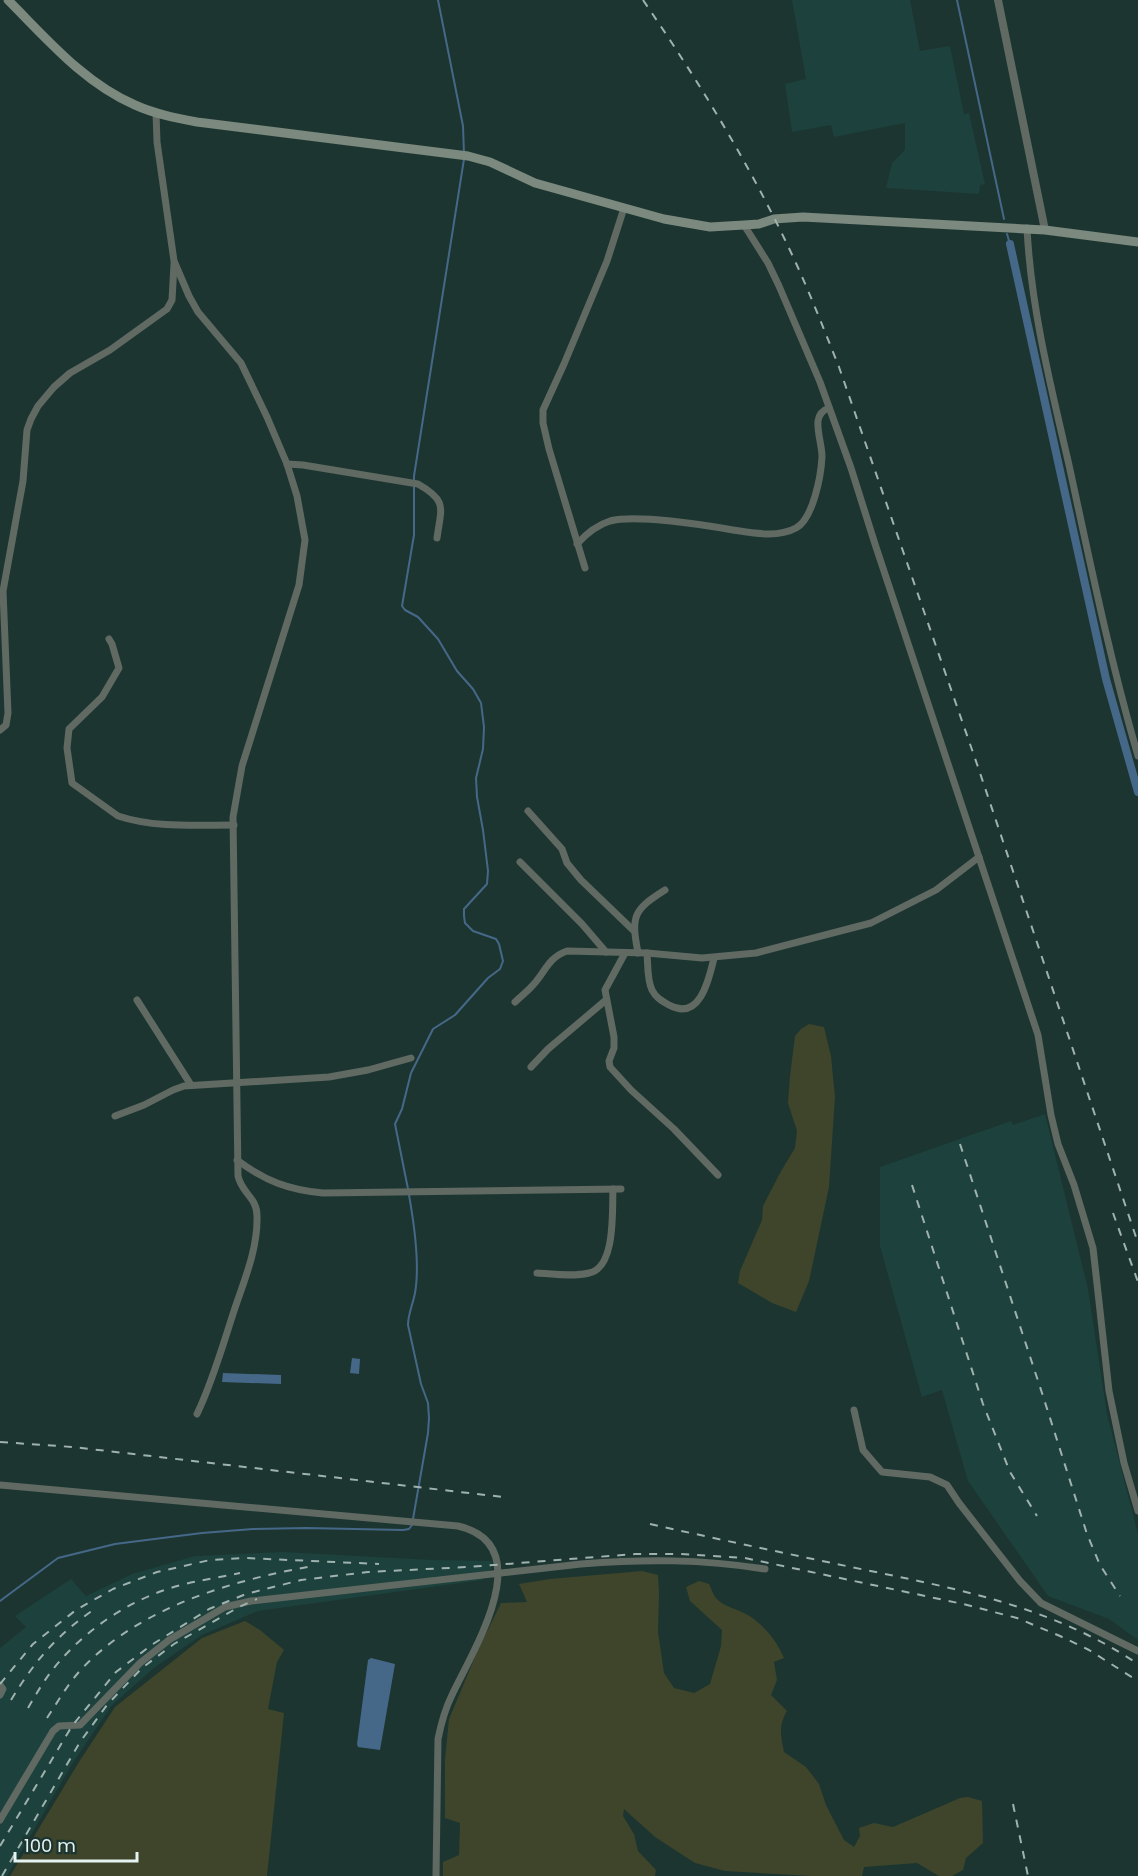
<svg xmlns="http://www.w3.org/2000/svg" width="1138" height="1876" font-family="Poppins,sans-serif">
  <rect width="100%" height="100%" fill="#1c3531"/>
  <g fill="#1d413c">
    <polygon points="792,0 910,0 920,51 950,46 964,114 969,113 985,184 980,185 979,194 886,188 892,163 905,150 905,123 834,137 831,125 792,132 785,84 806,79"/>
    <polygon points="1045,1114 1088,1289 1107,1414 1138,1534 1138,1640 1109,1619 1048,1596 968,1481 942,1390 922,1397 880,1246 880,1167 1011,1121 1013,1125"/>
    <polygon points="283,1552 433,1560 492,1561 491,1569 482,1580 258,1611 202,1635 154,1668 112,1705 74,1761 7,1876 0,1876 0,1648 26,1627 15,1616 71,1579 86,1596 132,1574 195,1556"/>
  </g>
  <g fill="#3e452a">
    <polygon points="809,1024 824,1027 831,1056 835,1097 829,1187 809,1281 796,1312 772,1303 738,1283 740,1271 762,1220 763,1206 780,1173 795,1148 797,1131 788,1103 790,1076 795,1036 801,1029"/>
    <path d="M642,1571l16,4 1,18 -1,39 6,41 10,15 20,5 16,-9 11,-38 1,-16 -32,-29 -4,-14 13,-6 10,3c2,4 4,10 6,13 8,10 23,12 33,18 16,10 29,26 36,43l-10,4 3,18 -6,15 16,16c-9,15 -6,25 -3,41l22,15 13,17 7,21 18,35 10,7 6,-11 -1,-8 15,-5 19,4 67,-29 8,-1 14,4 1,42 -17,15 -3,12 -11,6h-13l-22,-13 -53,4 -2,9h-51l-86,-5 -30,-8 -40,-26 -31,-28 -1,7 11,18 4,17 18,19 -1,6h-212v-14l16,-7 1,-32 -15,-5v-59l4,-40 29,-69 23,-47 26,-1 -8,-18 31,-5z"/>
    <polygon points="245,1621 260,1630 284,1650 277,1662 268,1709 284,1713 267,1876 10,1876 79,1762 115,1707 202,1638"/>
  </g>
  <g fill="#466888">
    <polygon points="352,1358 360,1359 359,1374 350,1373"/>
    <polygon points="223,1373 281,1375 281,1384 222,1382"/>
    <polygon points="371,1658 395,1664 380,1750 358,1747 357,1744 368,1660"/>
  </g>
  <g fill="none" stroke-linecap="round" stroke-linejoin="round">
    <g stroke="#466888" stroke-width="2">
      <polyline points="438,0 463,126 464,154"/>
      <polyline points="957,0 1004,219"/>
      <polyline points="1007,234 1010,244"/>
      <polyline points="408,1189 395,1124 402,1109 411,1073 433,1029 455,1015 488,978 500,969 503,961 499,944 496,939 473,931 465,923 464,916 464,909 487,884 488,871 483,830 477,797 476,778 483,749 484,727 481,703 473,689 457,671 438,639 418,617 405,610 402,606 414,535 414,476 464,159"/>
      <path d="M409,1195c5,28 11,70 6,98 -2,11 -7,21 -7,32l13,59 7,19 1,15 -1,15 -15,86"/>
      <polyline points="0,1601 58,1558 115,1544 202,1533 253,1529 306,1528 403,1530 409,1529 412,1525"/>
    </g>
    <polyline stroke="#466888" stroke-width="8" points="1010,244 1106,679 1138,792"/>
    <g stroke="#606962" stroke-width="7">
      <path d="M156,113l1,29 17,119 15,35 9,16 43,51 26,54 20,47 10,32 8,44 -6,45 -57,181 -9,51 5,359c4,18 19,21 19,40 1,34 -14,67 -24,98 -11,34 -21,69 -36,100"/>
      <polyline points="744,225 768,263 779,286 820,382 851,468 875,544 1038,1035 1051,1115 1058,1144 1074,1185 1093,1248 1109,1391 1124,1463 1138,1511"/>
      <path d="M1027,228c4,81 24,159 42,237 21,97 41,195 69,291"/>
      <path d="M287,464l16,1 115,19c30,17 23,24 19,54"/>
      <path d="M577,544c9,-10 20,-19 33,-23 26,-7 95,4 123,9 19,3 45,8 63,-2 17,-9 25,-52 26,-71 0,-12 -5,-24 -4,-36 1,-7 5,-11 11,-13"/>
      <polyline points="585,568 549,449 543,423 543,410 564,364 607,261 624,208"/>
      <path d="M109,639l3,5 7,24 -17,29 -33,32 -2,19 5,35 46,33c36,12 78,9 116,9"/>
      <polyline points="0,730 6,725 8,713 3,591 23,481 27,430 31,419 38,406 54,387 70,373 110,350 167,309 172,300 174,264"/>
      <polyline points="528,811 562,849 567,863 581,880 633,930"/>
      <polyline points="520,862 582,924 606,952"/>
      <polyline points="625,953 605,990 614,1037 614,1048 609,1061 610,1067 631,1090 674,1129 718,1175"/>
      <path d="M638,953c-7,-37 -5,-43 27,-63"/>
      <path d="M647,953c1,12 0,27 5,37 4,8 10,11 17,15 31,17 40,-26 45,-47"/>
      <polyline points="137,1000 191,1085"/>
      <path d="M515,1002c6,-6 13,-11 18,-17 12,-13 16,-28 34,-34l80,2 55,5 54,-5 115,-30 65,-33 43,-33"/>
      <polyline points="531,1067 548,1049 606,1000"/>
      <polyline points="115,1116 144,1105 173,1090 184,1086 329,1077 368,1070 411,1058"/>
      <path d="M237,1160c28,21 52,30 86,33l298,-4"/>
      <path d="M537,1273c17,1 36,4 52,0 27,-5 23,-63 24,-84"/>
      <polyline points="854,1410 863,1450 882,1472 930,1477 947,1485 959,1503 1020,1581 1041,1603 1138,1651"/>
      <path d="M0,1485l458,41c83,19 14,126 -6,169 -7,14 -11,29 -14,44l-2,137"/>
      <polyline points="0,1685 3,1689 0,1695"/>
      <path d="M0,1820l53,-89 6,-5 21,-1 60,-62 29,-23 56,-33 26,-6 330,-37c64,-5 120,-5 184,5"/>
    </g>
    <polyline stroke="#606962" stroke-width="8" points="998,0 1045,230"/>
    <path stroke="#7b897e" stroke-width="9" d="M8,0c39,39 76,83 127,105 20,9 41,13 62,17l271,34 22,6 45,21 129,36 46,8 34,-2 15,-1 15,-5 29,-2 242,13 93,12"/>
    <g stroke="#a0b2af" stroke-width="2" stroke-dasharray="8 8" stroke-linecap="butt">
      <path d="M643,0c57,83 110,170 152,261 16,35 30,71 44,106l139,400 160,476"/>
      <polyline points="960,1144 1043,1396 1087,1534 1100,1565 1120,1596"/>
      <polyline points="912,1185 983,1404 1010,1472 1037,1516"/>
      <polyline points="1113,1213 1138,1282"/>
      <polyline points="0,1442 73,1447 503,1497"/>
      <path d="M650,1524c67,15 134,29 201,43 102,21 199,38 287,97"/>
      <polyline points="0,1684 33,1644 76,1610 113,1589 157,1572 210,1560 245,1558 379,1564"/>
      <path d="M11,1700c25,-41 46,-65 85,-92"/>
      <path d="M28,1708c7,-12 14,-24 22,-35 32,-42 81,-75 131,-88 20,-5 40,-8 59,-12"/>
      <path d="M47,1718c10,-15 19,-31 31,-45 56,-63 150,-92 230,-106"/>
      <polyline points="1013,1804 1028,1876"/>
      <polyline points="0,1846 72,1726 116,1672 153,1644 209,1609 246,1594 301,1580 368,1572 468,1567 635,1554 681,1554 745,1558 963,1604 1017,1618 1060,1636 1089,1650 1138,1681"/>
      <polyline points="2,1876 80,1742 107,1705 142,1668 174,1644 239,1607 257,1599"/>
    </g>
  </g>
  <path d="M15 1852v9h122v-9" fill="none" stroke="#e5f4f1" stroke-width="3"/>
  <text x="24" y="1852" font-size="18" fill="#e5f4f1" stroke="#1c3531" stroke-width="4.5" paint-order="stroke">100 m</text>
</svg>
